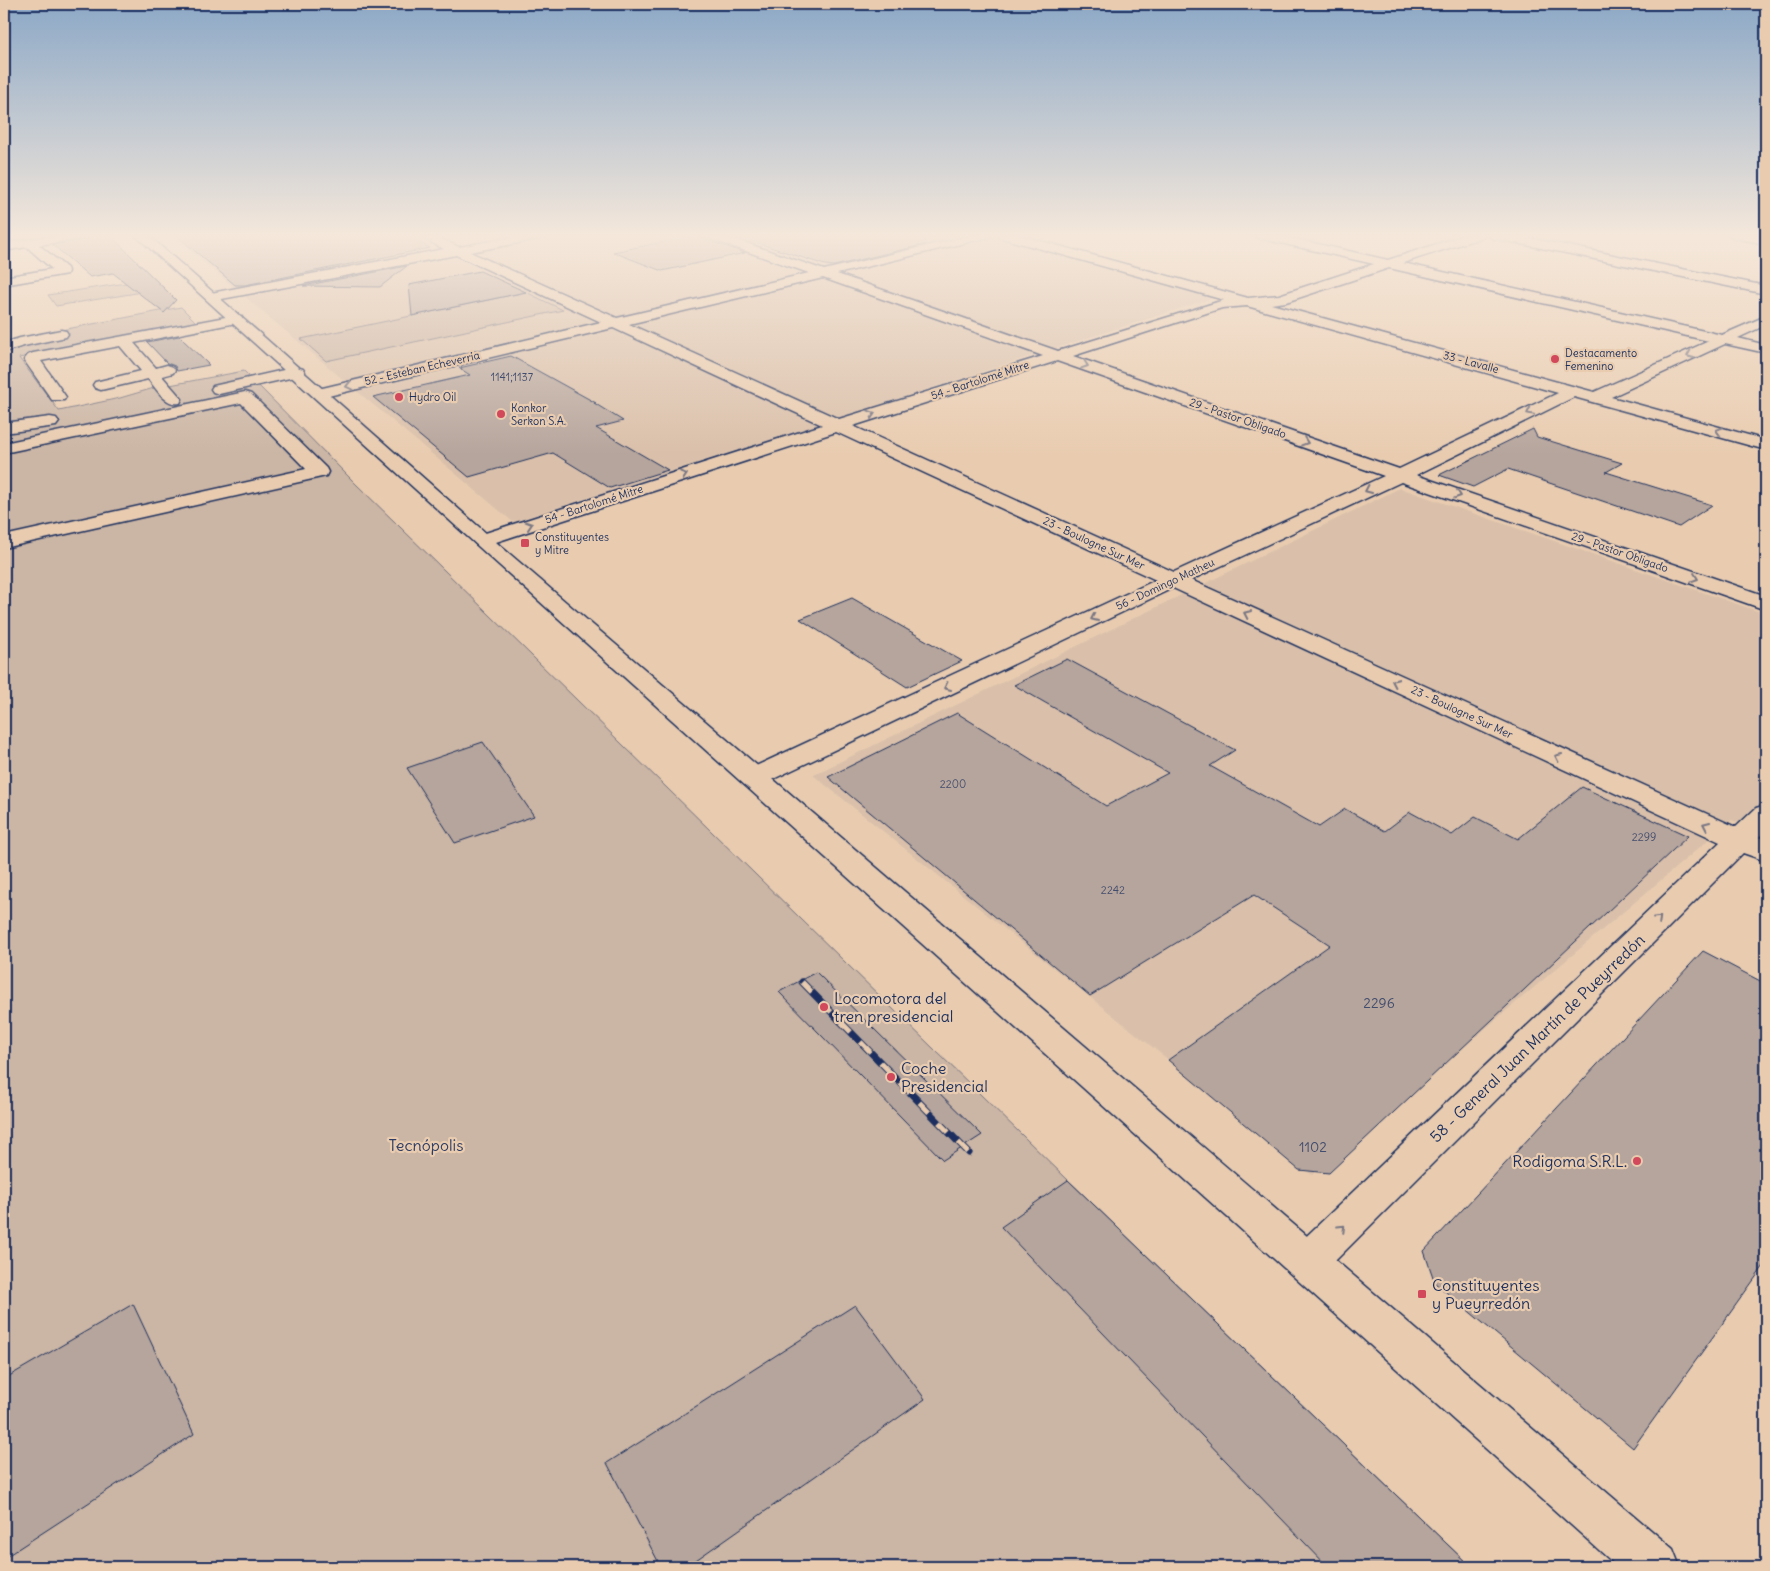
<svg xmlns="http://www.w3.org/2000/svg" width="1770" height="1571" font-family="Delius,sans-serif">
  <rect width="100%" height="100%" fill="#e9ccb0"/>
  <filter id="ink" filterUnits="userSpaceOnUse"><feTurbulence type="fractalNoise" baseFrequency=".02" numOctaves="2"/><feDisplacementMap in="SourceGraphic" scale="10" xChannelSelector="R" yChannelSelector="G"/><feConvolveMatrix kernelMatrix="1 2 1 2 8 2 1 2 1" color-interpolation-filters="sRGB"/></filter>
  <g filter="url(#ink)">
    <g fill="#dac0aa">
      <polygon points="170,234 411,234 453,253 554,234 993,234 1213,298 513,522"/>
      <polygon points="1400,488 1766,614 1766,835 1732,820 1312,1175 813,775"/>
    </g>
    <g fill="#cbb5a4" stroke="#737281">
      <polygon points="146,280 155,290 56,306 48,295"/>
      <polygon points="526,292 563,310 326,361 301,339"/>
      <polygon points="181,307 196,322 19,358 59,411 120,398 154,388 244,371 355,483 1068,1180 1471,1567 4,1567 4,341"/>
    </g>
    <g fill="#b6a59c" stroke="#1b2f5e">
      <polygon points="95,234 109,234 176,300 164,313 113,273 90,277 53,245 87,240"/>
      <polygon points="175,234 413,234 416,237 417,242 430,248 245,285 235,285"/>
      <polygon points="747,234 924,234 925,244 834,266 825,265 746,239"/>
      <polygon points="694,236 745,253 662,271 613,252"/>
      <polygon points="407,266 380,287 303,286"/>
      <polygon points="480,271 526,292 412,316 409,285"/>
      <polygon points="179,336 209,365 177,371 175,366 167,363 147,342"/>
      <polygon points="511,356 596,403 594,403 623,421 596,428 668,470 610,488 553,453 469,477 373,397 470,375 459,368"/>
      <polygon points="1533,429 1537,437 1622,463 1606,472 1712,505 1679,527 1508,469 1473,487 1439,475"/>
      <polygon points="852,598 962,661 907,687 800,619"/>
      <polygon points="1067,659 1235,750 1210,766 1319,827 1345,809 1385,831 1410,812 1452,835 1475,817 1518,839 1582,787 1688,836 1329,1173 1299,1170 1168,1060 1330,945 1254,895 1090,996 828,777 957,713 1106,806 1168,773 1014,685"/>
      <polygon points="483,742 534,816 455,843 407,768"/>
      <polygon points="1703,951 1766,984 1766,1263 1633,1448 1435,1283 1424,1251"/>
      <polygon points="816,972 982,1135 943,1160 779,992"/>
      <polygon points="1068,1180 1471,1567 1328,1567 1001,1227"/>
      <polygon points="133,1304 194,1434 4,1558 4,1379"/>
      <polygon points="855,1305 925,1399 686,1567 661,1567 607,1463"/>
    </g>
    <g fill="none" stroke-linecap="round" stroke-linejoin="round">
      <defs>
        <g id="minor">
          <polygon points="64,234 93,234 87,238 39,245 67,268 68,271 67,274 4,285 4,277 52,269 27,247 4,251 4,243"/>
          <path d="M415,234h16l28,13 67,-13h25l-6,4 -75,14 147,66 192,-45 -104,-36 -2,-3h18l103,36 152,-36h40l232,64 31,-3 95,-31 -116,-26 -6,-4h22l114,26 79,-26h18l-2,3 -80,26 319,72 44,-19v9l-28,13 28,7v8l-41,-9 -114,53 155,43v10l-192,-53 -158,78 350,121v14l-365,-128 -210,98 545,247 20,-19 10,-3v25l-7,7 7,4v20l-23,-8 -422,422 -14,5 -14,-5 -6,-13 6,-13 427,-407 -547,-254 -408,195 -10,2 -10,-2 -4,-6 4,-6 411,-191 -320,-148 -346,112 -7,2 -7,-2 -3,-4 3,-4 346,-111 -209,-97 -293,70 -6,-2 -2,-3 2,-3 287,-68 -145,-67 -245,46 -7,-4 7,-4 233,-44zM997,235l1,2 226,63 -166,51 -221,-77zM1389,268l320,73 -115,51 -323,-88 15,-2zM823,278l220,78 -204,63 -210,-95zM1247,306l311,87 -159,76 -326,-113 149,-48zM1057,361l327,115 -210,96 -321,-146z"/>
          <polygon points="1486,234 1510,234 1766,286 1766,294 1492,238"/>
          <polygon points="1728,234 1754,234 1766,236 1766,244 1734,238"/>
          <path d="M236,315l5,1 2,3 -2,3 -107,21 22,25 11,-3 6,2 2,3 -2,3 -11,3 20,23 -2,4c-15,3 -23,-14 -32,-24l-47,11 -6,-2 -2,-3 2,-3 46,-11 -21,-25 -79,15 25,36 -2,3h-12l-28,-40 4,-5 5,-2z"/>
          <polygon points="61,330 66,331 68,334 66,337 24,346 4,352 4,343 20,338"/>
          <polygon points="297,367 303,369 305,372 303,375 219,394 213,392 211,389 213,386"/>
          <polygon points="245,392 251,394 326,468 328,472 326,476 4,548 4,536 306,469 241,403 4,453 4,443"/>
          <polygon points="50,417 56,418 59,422 56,426 4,433 4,423"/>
        </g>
        <polygon id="major" points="134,234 147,234 504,549 1673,1549 1680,1567 1618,1567 490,557"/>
      </defs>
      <use href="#minor" stroke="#1b2f5e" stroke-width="3"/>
      <use href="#major" stroke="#1b2f5e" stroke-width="3"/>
      <use href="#minor" fill="#e9ccb0" fill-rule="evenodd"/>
      <use href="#major" fill="#e9ccb0" fill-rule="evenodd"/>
      <defs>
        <polyline id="rail" points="802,982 969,1153"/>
      </defs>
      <use href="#rail" stroke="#1b2f5e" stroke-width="7"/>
      <use href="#rail" stroke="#e9ccb0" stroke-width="5" stroke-dasharray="14" stroke-linecap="butt"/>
    </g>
    <defs><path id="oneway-chevron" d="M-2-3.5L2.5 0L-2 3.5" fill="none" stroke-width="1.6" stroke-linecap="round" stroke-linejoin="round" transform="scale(1.25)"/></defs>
    <g stroke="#787683">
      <use href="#oneway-chevron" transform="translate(1690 355) rotate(156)"/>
      <use href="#oneway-chevron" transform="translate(1085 365) rotate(19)"/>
      <use href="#oneway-chevron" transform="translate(349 386) rotate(167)"/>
      <use href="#oneway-chevron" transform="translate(1530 412) rotate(154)"/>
      <use href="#oneway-chevron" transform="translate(872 414) rotate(-18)"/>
      <use href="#oneway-chevron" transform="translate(1719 431) rotate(-164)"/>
      <use href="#oneway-chevron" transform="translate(1305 442) rotate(19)"/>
      <use href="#oneway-chevron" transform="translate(684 475) rotate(-18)"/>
      <use href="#oneway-chevron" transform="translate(1368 490) rotate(155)"/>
      <use href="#oneway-chevron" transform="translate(1458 495) rotate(19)"/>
      <use href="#oneway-chevron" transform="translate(529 525) rotate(-18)"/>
      <use href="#oneway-chevron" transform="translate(1695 578) rotate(19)"/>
      <use href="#oneway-chevron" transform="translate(1247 614) rotate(-155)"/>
      <use href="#oneway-chevron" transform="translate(1094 618) rotate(155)"/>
      <use href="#oneway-chevron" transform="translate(1395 682) rotate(-155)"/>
      <use href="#oneway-chevron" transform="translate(947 687) rotate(155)"/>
      <use href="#oneway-chevron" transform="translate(1558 757) rotate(-155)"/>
      <use href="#oneway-chevron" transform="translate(1706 825) rotate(-155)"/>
      <use href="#oneway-chevron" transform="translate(1658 919) rotate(-44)"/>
      <use href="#oneway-chevron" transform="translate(1342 1228) rotate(-44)"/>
    </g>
  </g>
  <linearGradient id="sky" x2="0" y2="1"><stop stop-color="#8ca8c6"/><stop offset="0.52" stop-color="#f5e8db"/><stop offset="1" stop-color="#f5e8db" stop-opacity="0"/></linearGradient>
  <rect width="1770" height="454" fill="url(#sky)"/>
  <g fill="#d1495b" stroke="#e9ccb0" stroke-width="2">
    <circle cx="1555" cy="359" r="5"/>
    <circle cx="399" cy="397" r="5"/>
    <circle cx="501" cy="414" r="5"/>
    <rect x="520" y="538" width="10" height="10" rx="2.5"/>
    <circle cx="824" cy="1007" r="5"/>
    <circle cx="891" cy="1077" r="5"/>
    <circle cx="1637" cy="1161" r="5"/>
    <rect x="1417" y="1289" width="10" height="10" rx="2.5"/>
  </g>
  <g text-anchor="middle" stroke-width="4.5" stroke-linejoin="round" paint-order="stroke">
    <g font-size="11" fill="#1b2f5e" stroke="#e9ccb0" text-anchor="start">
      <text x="1565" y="357">Destacamento<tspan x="1565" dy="13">Femenino</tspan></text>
      <text x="409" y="401">Hydro Oil</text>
      <text x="511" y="412">Konkor<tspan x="511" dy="13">Serkon S.A.</tspan></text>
      <text x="535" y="541">Constituyentes<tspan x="535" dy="13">y Mitre</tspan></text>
    </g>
    <g font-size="11" fill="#1b2f5e" stroke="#e9ccb0">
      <text transform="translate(1471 362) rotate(15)" y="4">33 - Lavalle</text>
      <text transform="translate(422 368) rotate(-13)" y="4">52 - Esteban Echeverría</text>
      <text transform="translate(980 380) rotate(-18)" y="4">54 - Bartolomé Mitre</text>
      <text transform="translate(1238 418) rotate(19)" y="4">29 - Pastor Obligado</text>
      <text transform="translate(594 504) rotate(-18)" y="4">54 - Bartolomé Mitre</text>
      <text transform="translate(1094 543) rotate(25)" y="4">23 - Boulogne Sur Mer</text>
      <text transform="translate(1620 552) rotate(19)" y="4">29 - Pastor Obligado</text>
      <text transform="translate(1165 584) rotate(-25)" y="4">56 - Domingo Matheu</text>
      <text transform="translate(1462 712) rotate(25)" y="4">23 - Boulogne Sur Mer</text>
    </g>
    <g font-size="11" fill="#424c6e">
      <text x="512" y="381">1141;1137</text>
      <text x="953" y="788">2200</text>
      <text x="1644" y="841">2299</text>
      <text x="1113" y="894">2242</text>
    </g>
    <g font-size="14" fill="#424c6e">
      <text x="1379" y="1008">2296</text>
      <text x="1313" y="1152">1102</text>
    </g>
    <g font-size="16" fill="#1b2f5e" stroke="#e9ccb0" text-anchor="start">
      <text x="834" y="1004">Locomotora del<tspan x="834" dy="18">tren presidencial</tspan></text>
      <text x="901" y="1074">Coche<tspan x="901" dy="18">Presidencial</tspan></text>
      <text x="1627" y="1167" text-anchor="end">Rodigoma S.R.L.</text>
      <text x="1432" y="1291">Constituyentes<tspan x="1432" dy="18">y Pueyrredón</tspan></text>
    </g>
    <g font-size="16" fill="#1b2f5e" stroke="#e9ccb0">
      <text transform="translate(1537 1038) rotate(-44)" y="6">58 - General Juan Martín de Pueyrredón</text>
    </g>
    <g font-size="16" fill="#2d3c65" stroke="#e9ccb0">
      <text x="426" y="1151">Tecnópolis</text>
    </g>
  </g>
  <rect width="1770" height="1571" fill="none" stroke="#e9ccb0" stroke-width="20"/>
  <rect x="10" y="10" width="1750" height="1551" fill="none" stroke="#1b2f5e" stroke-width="2" filter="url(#ink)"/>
</svg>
